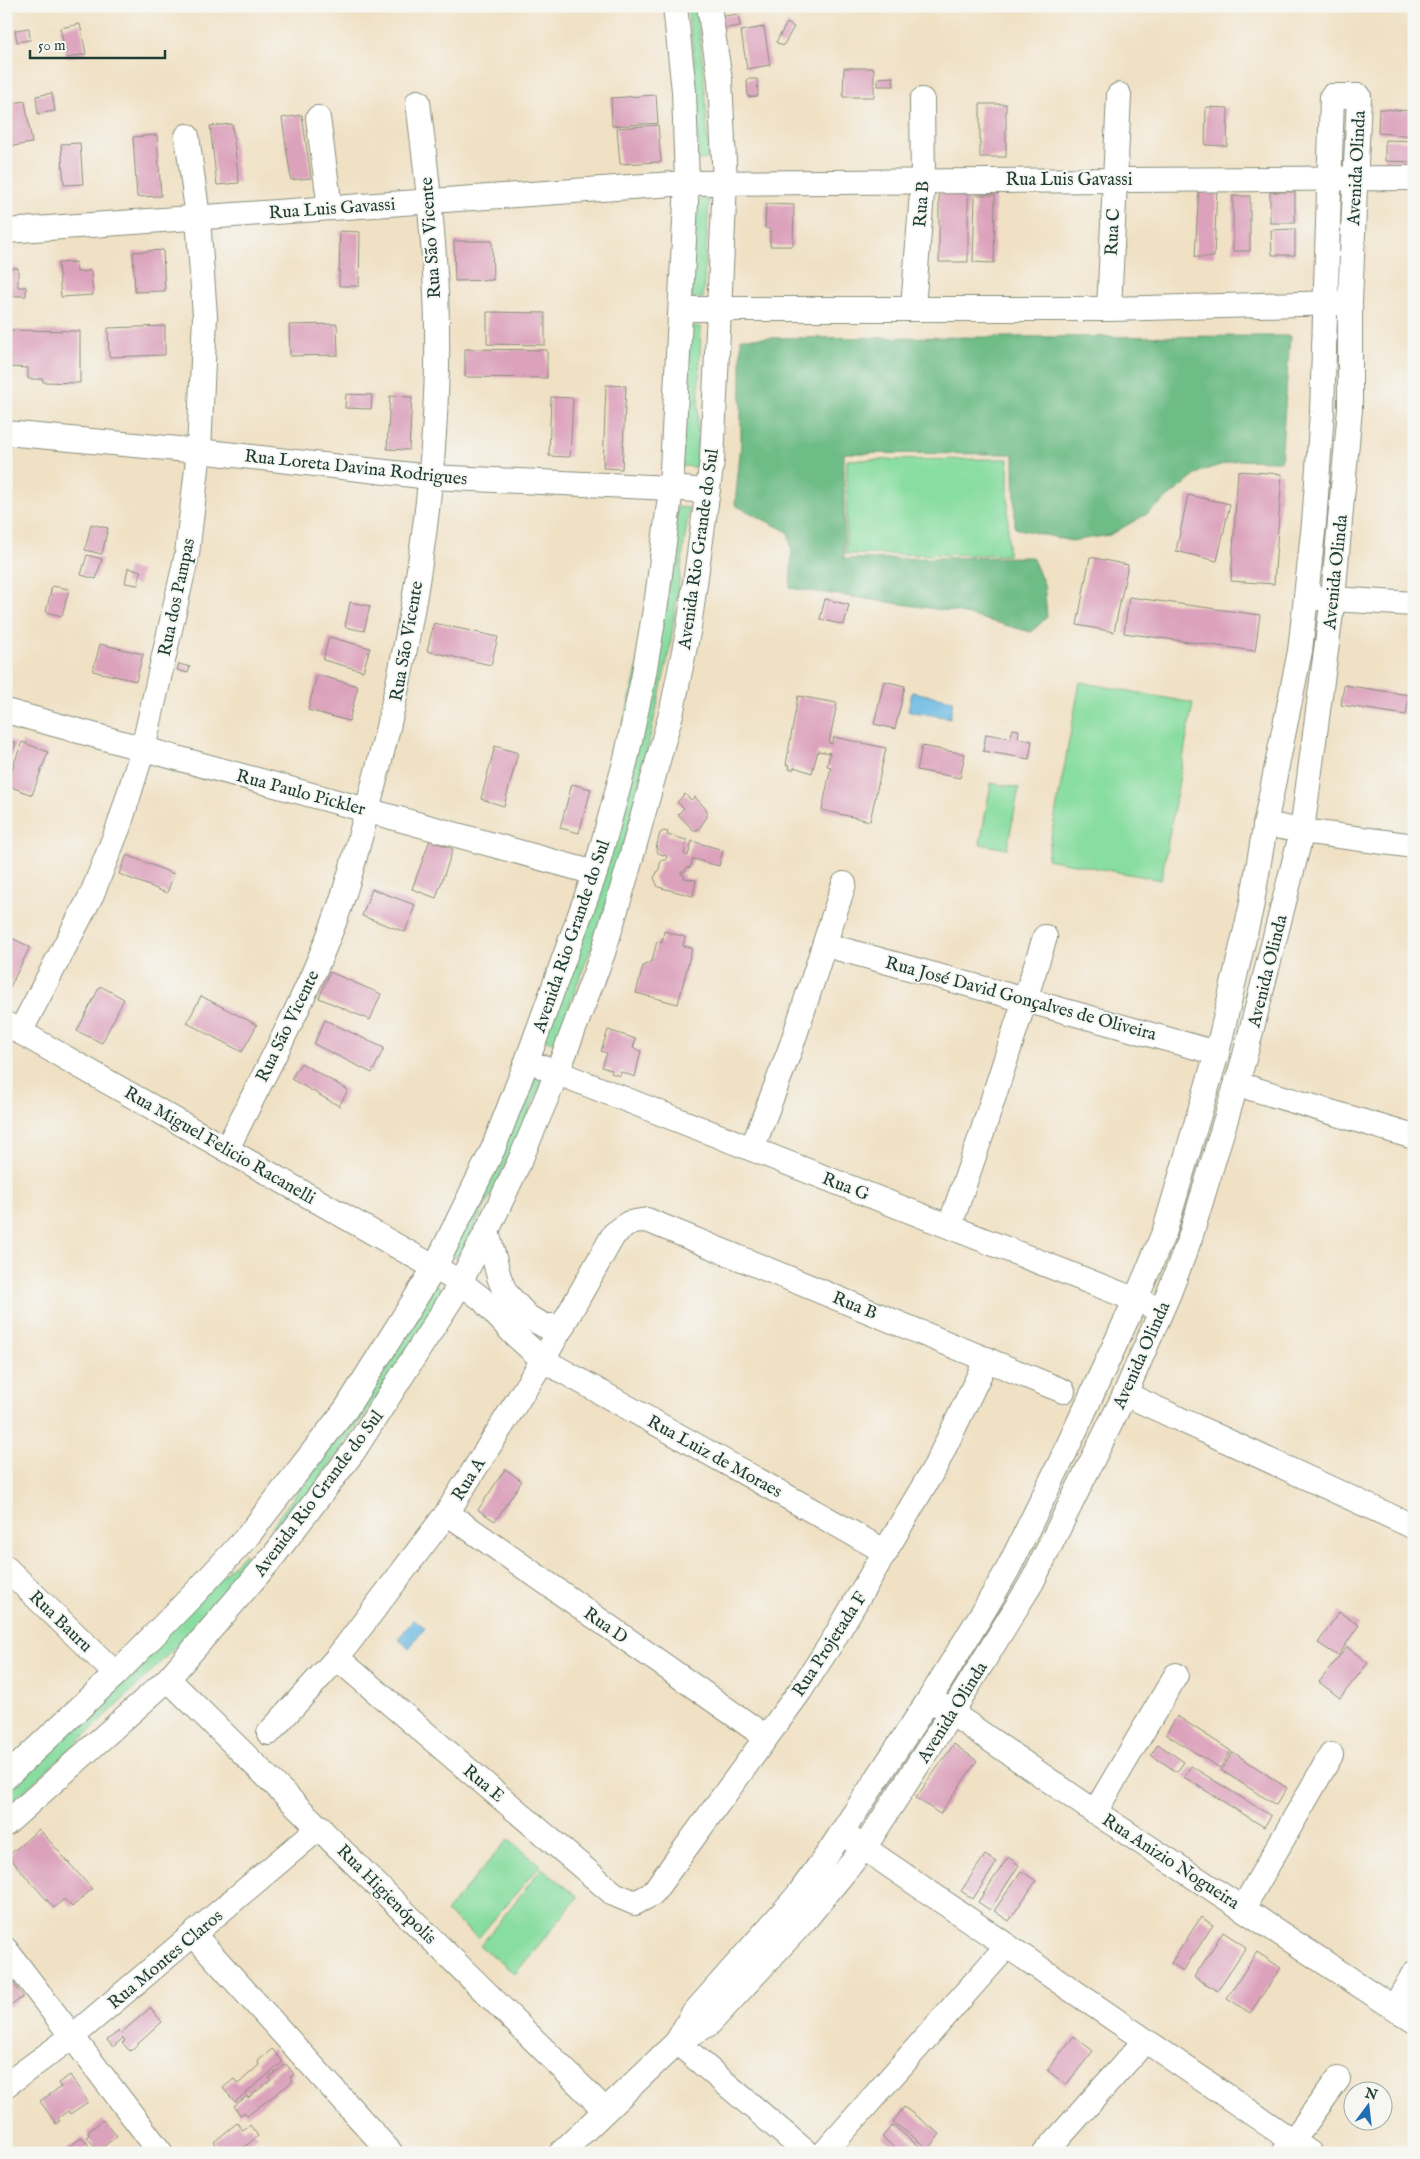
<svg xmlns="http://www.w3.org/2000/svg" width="1420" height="2159" font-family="'IM FELL English',serif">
  <rect width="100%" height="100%" fill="#f6f6f2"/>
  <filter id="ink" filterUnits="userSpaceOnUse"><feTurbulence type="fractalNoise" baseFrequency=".02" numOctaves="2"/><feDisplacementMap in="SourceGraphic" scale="10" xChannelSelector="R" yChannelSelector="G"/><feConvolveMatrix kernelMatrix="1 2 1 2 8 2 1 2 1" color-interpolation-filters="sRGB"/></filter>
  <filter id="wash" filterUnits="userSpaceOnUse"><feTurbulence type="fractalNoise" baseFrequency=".0096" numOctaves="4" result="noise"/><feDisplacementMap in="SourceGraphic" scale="20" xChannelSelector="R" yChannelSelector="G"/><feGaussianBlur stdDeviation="1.12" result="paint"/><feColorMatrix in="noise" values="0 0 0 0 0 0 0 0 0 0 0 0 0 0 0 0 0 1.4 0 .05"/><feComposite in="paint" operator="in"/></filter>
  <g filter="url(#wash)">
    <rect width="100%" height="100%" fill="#f0e1c5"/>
    <g fill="#88dda0" stroke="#548d6a">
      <path d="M687,6h8c9,51 12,102 13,153l-9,1 -5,-101z"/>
      <polygon points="695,200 709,200 703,298 690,298"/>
      <polygon points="687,326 701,327 696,467 682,466"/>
      <polygon points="1008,459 1008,555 846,554 847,460"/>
      <polygon points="678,507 689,508 670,648 634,808 601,922 555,1043 544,1039"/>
      <polygon points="1080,682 1193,703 1161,880 1047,859"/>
      <polygon points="991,783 1019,788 1007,849 980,844"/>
      <polygon points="534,1074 544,1078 500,1177 458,1258 448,1253"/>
      <polygon points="434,1284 444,1290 400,1365 282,1533 272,1526 338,1438"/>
      <path d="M244,1554l10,7c-76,89 -160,168 -248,246v-18l62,-55z"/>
      <polygon points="508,1839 540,1865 478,1938 446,1912"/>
      <polygon points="542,1868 578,1897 515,1974 480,1946"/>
    </g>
    <polygon fill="#6ebc86" stroke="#467c5d" points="1290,336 1281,461 1237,460 1201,471 1148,513 1110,535 1071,541 1015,528 1014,454 844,453 844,559 1032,557 1044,584 1047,617 1031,632 957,612 790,588 792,551 788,532 735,505 741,443 741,338"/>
    <g fill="#66b7e1" stroke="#427a8a">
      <polygon points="912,692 953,700 950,718 908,711"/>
      <polygon points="414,1619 425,1628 409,1648 398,1639"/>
    </g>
    <g id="blocks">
      <g fill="#dca2bc">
        <polygon points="738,14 740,26 721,29 719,17"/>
        <polygon points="787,23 794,27 783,46 776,42"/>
        <polygon points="80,24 86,54 67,58 60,28"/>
        <polygon points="764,27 770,65 747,69 741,31"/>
        <polygon points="29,28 30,40 17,42 15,30"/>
        <polygon points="844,68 874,68 874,97 843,97"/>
        <polygon points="893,77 894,86 878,86 878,78"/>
        <polygon points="747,79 757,79 758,96 748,97"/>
        <polygon points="52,93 55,111 38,114 36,96"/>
        <polygon points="656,95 658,123 612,126 611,98"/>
        <polygon points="25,101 32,143 6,147 6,104"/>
        <rect x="980" y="104" width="26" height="53"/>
        <polygon points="1206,107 1228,108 1227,146 1205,145"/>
        <polygon points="1379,109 1414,111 1413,136 1378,133"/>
        <polygon points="302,115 311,178 291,180 282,118"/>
        <polygon points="232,124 239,183 217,185 210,126"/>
        <polygon points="658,125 661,162 620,164 617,128"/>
        <polygon points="157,135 161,196 137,197 133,137"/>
        <polygon points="1385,140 1414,141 1413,162 1385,161"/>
        <polygon points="80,143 83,184 64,185 61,144"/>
        <polygon points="1199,185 1217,186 1214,257 1195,257"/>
        <rect x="1270" y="192" width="25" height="31"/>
        <polygon points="939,193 968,194 968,262 939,262"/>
        <polygon points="975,195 995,195 994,263 973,262"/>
        <rect x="1233" y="196" width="17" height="55"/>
        <polygon points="766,204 794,205 793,246 770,246 770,229 765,228"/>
        <polygon points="1295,229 1295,255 1272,255 1271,230"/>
        <polygon points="340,231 360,232 359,286 339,286"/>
        <polygon points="454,241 492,241 493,280 455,281"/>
        <polygon points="163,250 165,291 135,292 133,252"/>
        <polygon points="76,262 77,272 91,271 93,295 61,297 58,263"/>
        <polygon points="6,268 18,268 18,287 26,287 26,296 6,296"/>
        <polygon points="487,312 545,313 545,345 487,344"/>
        <polygon points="337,324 338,355 290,356 289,325"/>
        <polygon points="165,326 165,355 109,357 108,328"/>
        <polygon points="6,330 80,331 80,383 43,382 43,379 28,379 28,368 6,367"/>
        <polygon points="465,349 547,350 547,378 465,377"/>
        <polygon points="606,385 626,386 622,469 603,468"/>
        <polygon points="346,394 372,395 371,409 345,408"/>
        <polygon points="390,396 412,397 409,450 387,449"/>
        <polygon points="551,397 573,398 570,457 549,456"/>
        <polygon points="1238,471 1282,474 1274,584 1231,581"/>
        <polygon points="1188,495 1230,504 1217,561 1176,551"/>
        <polygon points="91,524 108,528 102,554 85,550"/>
        <polygon points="87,555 102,559 96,579 81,575"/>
        <polygon points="1090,557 1128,565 1114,632 1077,625"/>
        <polygon points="128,568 141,571 138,585 125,583"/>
        <polygon points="52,586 69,589 62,616 46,612"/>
        <polygon points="1129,597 1260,615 1255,651 1124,633"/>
        <polygon points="825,599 849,605 844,625 820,619"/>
        <polygon points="350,602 370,606 364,631 345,627"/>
        <polygon points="434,623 498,637 491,665 427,651"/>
        <polygon points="329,637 370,648 363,671 323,660"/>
        <polygon points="100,644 143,654 136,681 93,671"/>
        <polygon points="179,664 190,667 188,673 177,670"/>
        <polygon points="317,675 358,686 349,721 308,710"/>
        <polygon points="884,681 905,686 895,729 874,724"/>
        <polygon points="1344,685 1409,695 1406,715 1341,705"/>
        <polygon points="798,696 837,703 829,743 832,744 834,737 886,748 870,821 822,810 831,767 827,766 830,753 818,751 812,773 794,767 794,769 789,769 790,765 786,765"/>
        <polygon points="1012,729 1019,730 1018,738 1032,741 1029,759 983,751 986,734 1011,738"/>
        <polygon points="6,739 16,743 7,768 6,768"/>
        <polygon points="22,742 48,752 32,795 6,785"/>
        <polygon points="495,746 518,753 504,806 481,799"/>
        <polygon points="922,746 965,754 960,778 917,770"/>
        <polygon points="572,784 591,789 579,833 560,828"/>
        <polygon points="685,794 691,800 695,797 707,810 707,817 698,830 693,830 678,814 684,808 677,802"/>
        <polygon points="664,831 668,832 667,835 687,840 684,854 688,856 692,841 723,850 719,866 693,859 690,868 687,867 685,872 681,872 681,874 684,875 684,878 696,880 693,896 658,887 654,878 659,869 661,860 666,860 667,856 658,853 656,848 660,833"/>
        <polygon points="430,840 453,849 436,898 412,889"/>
        <polygon points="127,855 174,874 167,893 119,874"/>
        <polygon points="372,889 415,905 405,932 362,916"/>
        <polygon points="664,931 685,937 683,946 692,948 678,1004 636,993 643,966 652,961 657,941 662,943"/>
        <polygon points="6,935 30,947 6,995"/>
        <polygon points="330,972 381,994 370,1020 319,998"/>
        <polygon points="100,986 124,999 102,1043 77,1031"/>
        <polygon points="201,996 257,1025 242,1052 187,1023"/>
        <polygon points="325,1020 384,1048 372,1073 314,1044"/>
        <polygon points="608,1030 636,1039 633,1048 641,1051 635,1077 621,1072 620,1076 611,1073 612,1070 602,1067 607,1053 601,1051"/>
        <polygon points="301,1063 348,1090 339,1106 291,1079"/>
        <polygon points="505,1469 522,1481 495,1521 478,1510"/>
        <polygon points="1339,1612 1359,1625 1338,1656 1318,1643"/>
        <polygon points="1347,1647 1368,1663 1340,1698 1319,1682"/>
        <polygon points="1177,1716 1231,1751 1220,1768 1166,1734"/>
        <polygon points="6,1726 14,1736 6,1742"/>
        <polygon points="954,1744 977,1761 940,1814 916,1798"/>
        <polygon points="1158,1744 1184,1762 1177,1772 1151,1755"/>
        <polygon points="1233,1752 1287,1788 1276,1805 1221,1770"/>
        <polygon points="1191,1766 1271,1816 1264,1827 1184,1777"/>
        <polygon points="39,1829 92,1889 72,1907 64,1899 54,1908 8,1856"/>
        <polygon points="985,1855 997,1862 973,1899 961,1891"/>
        <polygon points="1008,1857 1019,1865 990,1910 978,1902"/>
        <polygon points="1021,1871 1036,1881 1009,1921 994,1911"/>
        <polygon points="1201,1917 1213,1925 1183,1971 1171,1963"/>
        <polygon points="1223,1932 1246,1947 1217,1991 1194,1977"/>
        <polygon points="1257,1952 1281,1968 1250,2013 1227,1998"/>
        <polygon points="12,1981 23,1997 6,2009 6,1985"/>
        <polygon points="150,2008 162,2022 130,2051 122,2043 125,2041 123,2038 113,2047 107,2040 119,2031 121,2033"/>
        <polygon points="1074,2036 1093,2051 1066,2085 1047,2070"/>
        <polygon points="272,2049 283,2062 235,2102 223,2088 234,2079 238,2084 259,2065 258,2061"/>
        <polygon points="286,2064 294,2074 290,2077 293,2081 247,2116 244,2112 240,2115 234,2106 247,2096 248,2098 271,2080 269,2077"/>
        <polygon points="70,2075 88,2102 70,2114 68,2111 58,2118 60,2121 56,2124 40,2101 61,2087 58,2083"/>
        <polygon points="904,2107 940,2134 929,2149 893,2122"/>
        <polygon points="103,2120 117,2136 98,2151 87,2137 89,2136 88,2132"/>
        <polygon points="237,2123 243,2130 250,2125 258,2136 237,2153 208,2153 217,2146 214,2142"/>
        <polygon points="893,2125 927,2153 901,2153 882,2137"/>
        <polygon points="82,2137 89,2146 81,2153 61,2153"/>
      </g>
    </g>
  </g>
  <g filter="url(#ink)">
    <use href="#blocks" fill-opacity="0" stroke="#888f7c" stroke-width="1"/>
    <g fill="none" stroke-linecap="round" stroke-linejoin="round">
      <defs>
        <g id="minor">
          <polyline points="318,118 330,208"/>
          <polyline points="6,231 687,183 1414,178"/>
          <polyline points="913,308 923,180 922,100"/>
          <polyline points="681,309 1109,309 1338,303"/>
          <polyline points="1109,309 1119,95"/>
          <polyline points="6,433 199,451 430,477 671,488 707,491"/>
          <polyline points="1317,598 1414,604"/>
          <polyline points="6,711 595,873"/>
          <polyline points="1265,824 1302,831 1414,846"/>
          <polyline points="826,945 1217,1053"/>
          <polyline points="6,1024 460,1282 482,1299 512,1332 543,1360 886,1552"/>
          <polyline points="20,1032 92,894 119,826 143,749 187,554 199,451 205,316 198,218 187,136"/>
          <polyline points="543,1067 1149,1305"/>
          <polyline points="1237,1084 1414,1137"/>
          <path d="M227,1149c34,-70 73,-139 101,-211 20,-49 32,-101 45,-151 34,-128 58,-259 63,-392 5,-97 -6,-196 -18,-293"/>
          <polyline points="752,1149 791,1047 844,884"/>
          <polyline points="950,1225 982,1133 1045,937"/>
          <polyline points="487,1231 499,1277 505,1292 528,1317 545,1326 563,1326"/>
          <polyline points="1125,1394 1414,1527"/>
          <polyline points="447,1513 766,1737"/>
          <polyline points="6,1568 116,1674"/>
          <polyline points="337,1658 614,1894 635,1903 652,1894 800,1691 832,1642 936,1465 987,1359"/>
          <polyline points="168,1679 605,2110"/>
          <polyline points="940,1705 1095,1812 1414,2021"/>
          <polyline points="269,1733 337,1658 447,1513 543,1360 614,1234 629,1223 647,1220 1063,1391"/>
          <polyline points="6,1777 116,1674 196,1592 247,1537 346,1409 435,1267 493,1149 527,1061 595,873 626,759 643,679 657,598 671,488 687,183 684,91 675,6"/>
          <polyline points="1095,1812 1176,1675"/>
          <polyline points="6,1824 168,1679 272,1558 353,1452 453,1296 487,1231 521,1158 557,1073 603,953 626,876 672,710 689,627 712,460 725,182 720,80 709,6"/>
          <polyline points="851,1839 1310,2153"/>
          <polyline points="1243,1908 1331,1755"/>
          <polyline points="194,1935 391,2153"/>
          <polyline points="6,1950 161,2153"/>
          <polyline points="1394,2008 1414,1973"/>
          <polyline points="677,2042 807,2153"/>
          <polyline points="6,2085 73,2036 320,1827"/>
          <polyline points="561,2153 677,2042 709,2024 805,1920 864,1848 952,1712 1032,1582 1125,1394 1169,1293 1190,1238 1244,1059 1302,831 1333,598 1350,409 1350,302 1359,96 1332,96 1322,412 1314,523 1300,651 1268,810 1251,908 1217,1053 1165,1230 1136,1299 1061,1461 1008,1569 986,1607 930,1698 827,1855 798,1895 692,2015 677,2042"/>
          <polyline points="824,2153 1007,1946"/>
          <polyline points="1045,2153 1145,2041"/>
          <polyline points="1284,2153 1338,2079"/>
        </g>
      </defs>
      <use href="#minor" stroke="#888f7c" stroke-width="26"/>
      <use href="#minor" stroke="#fff" stroke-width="24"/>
    </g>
  </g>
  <g text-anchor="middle" stroke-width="4" stroke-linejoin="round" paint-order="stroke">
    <g font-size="18" fill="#1f3d34" stroke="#f6f6f2">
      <text transform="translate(1356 168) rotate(-87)" y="6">Avenida Olinda</text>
      <text x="1069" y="185">Rua Luis Gavassi</text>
      <text transform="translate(921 204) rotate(-86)" y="6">Rua B</text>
      <text transform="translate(332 208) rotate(-4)" y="6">Rua Luis Gavassi</text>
      <text transform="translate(1112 232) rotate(-87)" y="6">Rua C</text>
      <text transform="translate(430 238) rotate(-94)" y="6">Rua São Vicente</text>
      <text transform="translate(356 467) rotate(6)" y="6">Rua Loreta Davina Rodrigues</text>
      <text transform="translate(698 549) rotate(-82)" y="6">Avenida Rio Grande do Sul</text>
      <text transform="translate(1335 572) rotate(-84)" y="6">Avenida Olinda</text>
      <text transform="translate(176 597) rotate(-78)" y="6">Rua dos Pampas</text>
      <text transform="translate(406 641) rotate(-80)" y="6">Rua São Vicente</text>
      <text transform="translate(301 792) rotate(15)" y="6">Rua Paulo Pickler</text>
      <text transform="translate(571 936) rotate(-71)" y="6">Avenida Rio Grande do Sul</text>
      <text transform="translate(1267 971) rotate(-76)" y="6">Avenida Olinda</text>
      <text transform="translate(1021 998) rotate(15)" y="6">Rua José David Gonçalves de Oliveira</text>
      <text transform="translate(287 1026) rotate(-64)" y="6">Rua São Vicente</text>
      <text transform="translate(220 1145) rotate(30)" y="6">Rua Miguel Felicio Racanelli</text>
      <text transform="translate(846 1186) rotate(21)" y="6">Rua G</text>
      <text transform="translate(855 1305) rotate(22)" y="6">Rua B</text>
      <text transform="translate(1141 1355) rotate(-66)" y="6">Avenida Olinda</text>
      <text transform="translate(715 1456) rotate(29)" y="6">Rua Luiz de Moraes</text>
      <text transform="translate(468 1479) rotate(-58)" y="6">Rua A</text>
      <text transform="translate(318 1493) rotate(-53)" y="6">Avenida Rio Grande do Sul</text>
      <text transform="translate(61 1621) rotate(44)" y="6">Rua Bauru</text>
      <text transform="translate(606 1625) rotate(35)" y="6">Rua D</text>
      <text transform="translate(829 1644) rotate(-57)" y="6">Rua Projetada F</text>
      <text transform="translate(952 1712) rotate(-58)" y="6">Avenida Olinda</text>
      <text transform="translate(484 1783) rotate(40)" y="6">Rua E</text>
      <text transform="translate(1171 1861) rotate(33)" y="6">Rua Anizio Nogueira</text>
      <text transform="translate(387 1894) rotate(45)" y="6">Rua Higienópolis</text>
      <text transform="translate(165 1959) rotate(-40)" y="6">Rua Montes Claros</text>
    </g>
  </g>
  <rect width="1420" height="2159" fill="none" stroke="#f6f6f2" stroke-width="25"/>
  <g transform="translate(1368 2106) rotate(15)"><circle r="24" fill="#f6f6f2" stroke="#a0aca6"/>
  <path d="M0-4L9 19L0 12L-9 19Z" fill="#1f6fb2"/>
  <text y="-8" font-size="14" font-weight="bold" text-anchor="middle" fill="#1f3d34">N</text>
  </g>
  <path d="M30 50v8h135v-8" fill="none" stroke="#1f3d34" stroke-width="2.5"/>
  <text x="38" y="50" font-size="15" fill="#1f3d34" stroke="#f6f6f2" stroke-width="4" paint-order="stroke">50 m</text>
</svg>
